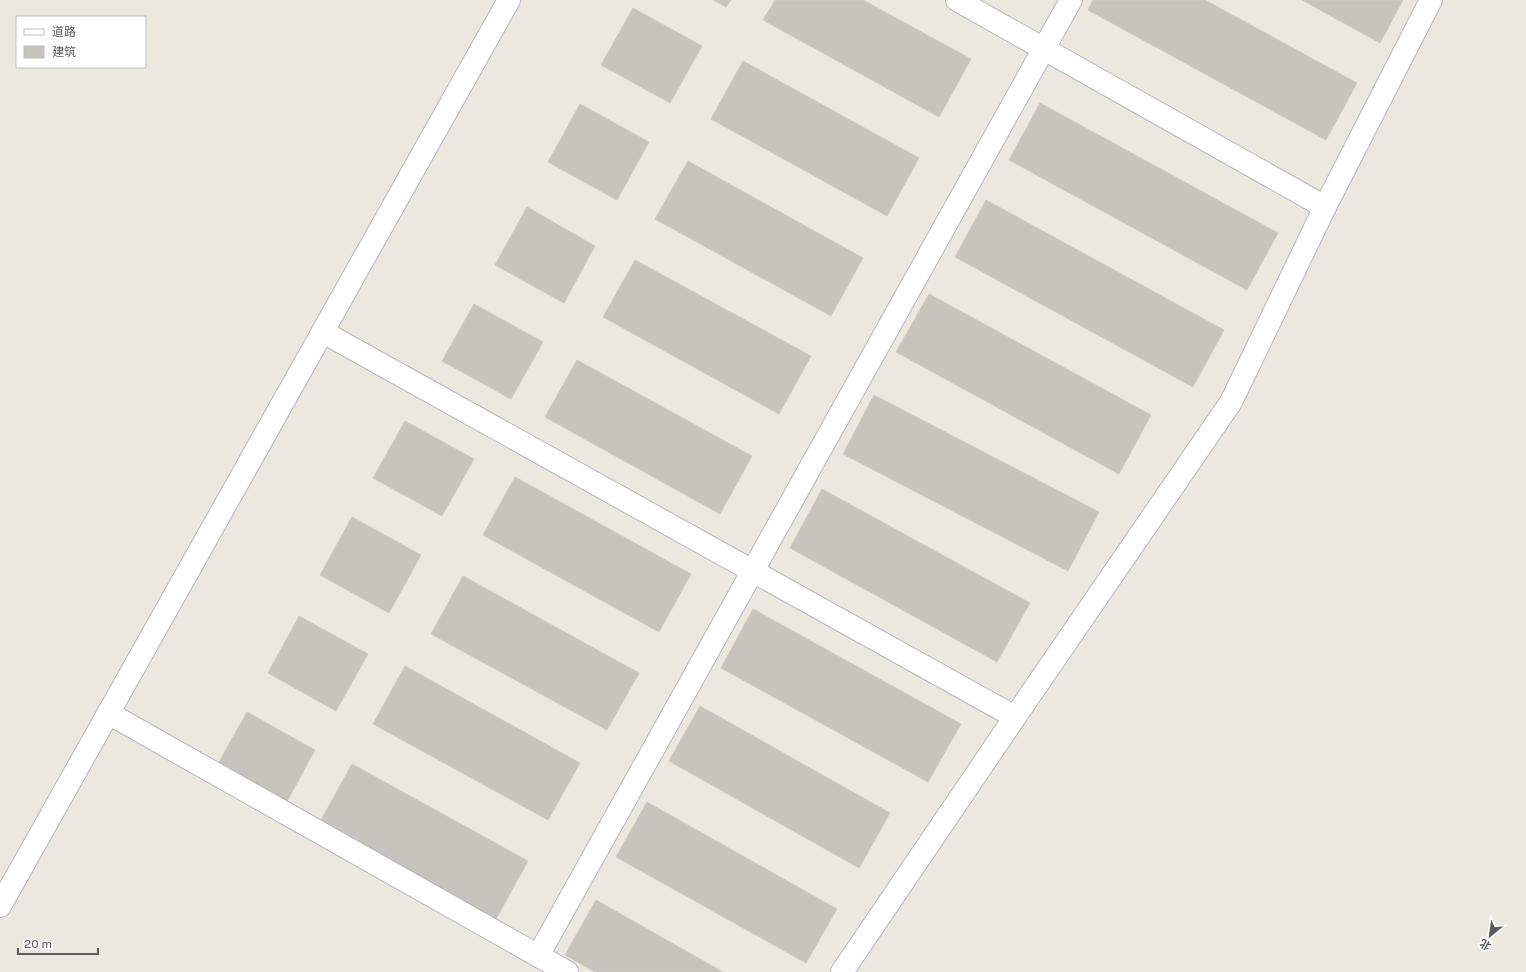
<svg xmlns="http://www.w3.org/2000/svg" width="1526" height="972" font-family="'Public Sans','Noto Sans SC',sans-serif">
  <rect width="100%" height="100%" fill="#ebe9df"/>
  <g fill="#c6c4bd" stroke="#cfcbbe">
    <polygon points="713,0 731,0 726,7"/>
    <polygon points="775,0 863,0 971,59 939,117 763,20"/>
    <polygon points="1093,0 1205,0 1357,83 1326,140 1088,10"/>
    <polygon points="1302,0 1403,0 1380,43"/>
    <polygon points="633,8 702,46 670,103 601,65"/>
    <polygon points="743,61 919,158 887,216 711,119"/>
    <polygon points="1040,103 1278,233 1247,290 1009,160"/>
    <polygon points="580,104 649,142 617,200 548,162"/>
    <polygon points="688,161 863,258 831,316 655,219"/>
    <polygon points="986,200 1224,330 1193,387 955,257"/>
    <polygon points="527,207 595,246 564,303 495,265"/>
    <polygon points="635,260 811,356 779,414 603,317"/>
    <polygon points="929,294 1151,415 1119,474 896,352"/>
    <polygon points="474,304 543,342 511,399 442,361"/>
    <polygon points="577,360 752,456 720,514 545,417"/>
    <polygon points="874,395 1099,512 1068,571 843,454"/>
    <polygon points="405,421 474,459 442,516 373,478"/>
    <polygon points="515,477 691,574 659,632 483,535"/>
    <polygon points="822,489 1030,603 997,662 790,548"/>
    <polygon points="352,517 421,555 389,613 320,575"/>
    <polygon points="463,576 639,673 607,730 431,634"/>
    <polygon points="753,609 961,724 928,782 721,668"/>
    <polygon points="299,616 368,654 336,711 268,673"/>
    <polygon points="405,666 580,763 548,820 373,724"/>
    <polygon points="700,706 890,813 859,868 669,761"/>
    <polygon points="247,712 315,750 284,807 215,769"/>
    <polygon points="352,764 528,861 496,919 320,822"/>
    <polygon points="647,802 837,909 806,963 616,857"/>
    <polygon points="596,900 723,972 595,972 565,955"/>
  </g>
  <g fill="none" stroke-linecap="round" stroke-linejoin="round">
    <defs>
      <g id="minor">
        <polyline points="957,0 1325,207"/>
        <polyline points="323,332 1015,717"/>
        <polyline points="108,713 567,972"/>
        <polyline points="0,906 509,0"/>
        <polyline points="538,956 1071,0"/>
        <polyline points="842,972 1015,717 1231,402 1325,207 1431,0"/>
      </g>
    </defs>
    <use href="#minor" stroke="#b5b7bc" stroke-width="24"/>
    <use href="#minor" stroke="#fff" stroke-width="22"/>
  </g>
  <rect x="16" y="16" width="130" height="52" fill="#ffffff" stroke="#bcbebf"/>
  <rect x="24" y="29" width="20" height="6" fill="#ffffff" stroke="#bcbebf"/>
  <text x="52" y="36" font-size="12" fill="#585c60">道路</text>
  <rect x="24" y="46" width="20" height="12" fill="#c6c4bd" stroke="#bcbebf"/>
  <text x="52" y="56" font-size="12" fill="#585c60">建筑</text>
  <g transform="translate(1490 936) rotate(209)" stroke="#ffffff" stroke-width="3" paint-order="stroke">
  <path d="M0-3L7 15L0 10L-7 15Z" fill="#585c60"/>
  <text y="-6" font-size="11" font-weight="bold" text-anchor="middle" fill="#585c60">北</text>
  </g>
  <path d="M18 948v6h80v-6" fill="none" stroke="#585c60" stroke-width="2"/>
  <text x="24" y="948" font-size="12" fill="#585c60" stroke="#ffffff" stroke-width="3" paint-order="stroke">20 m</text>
</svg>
